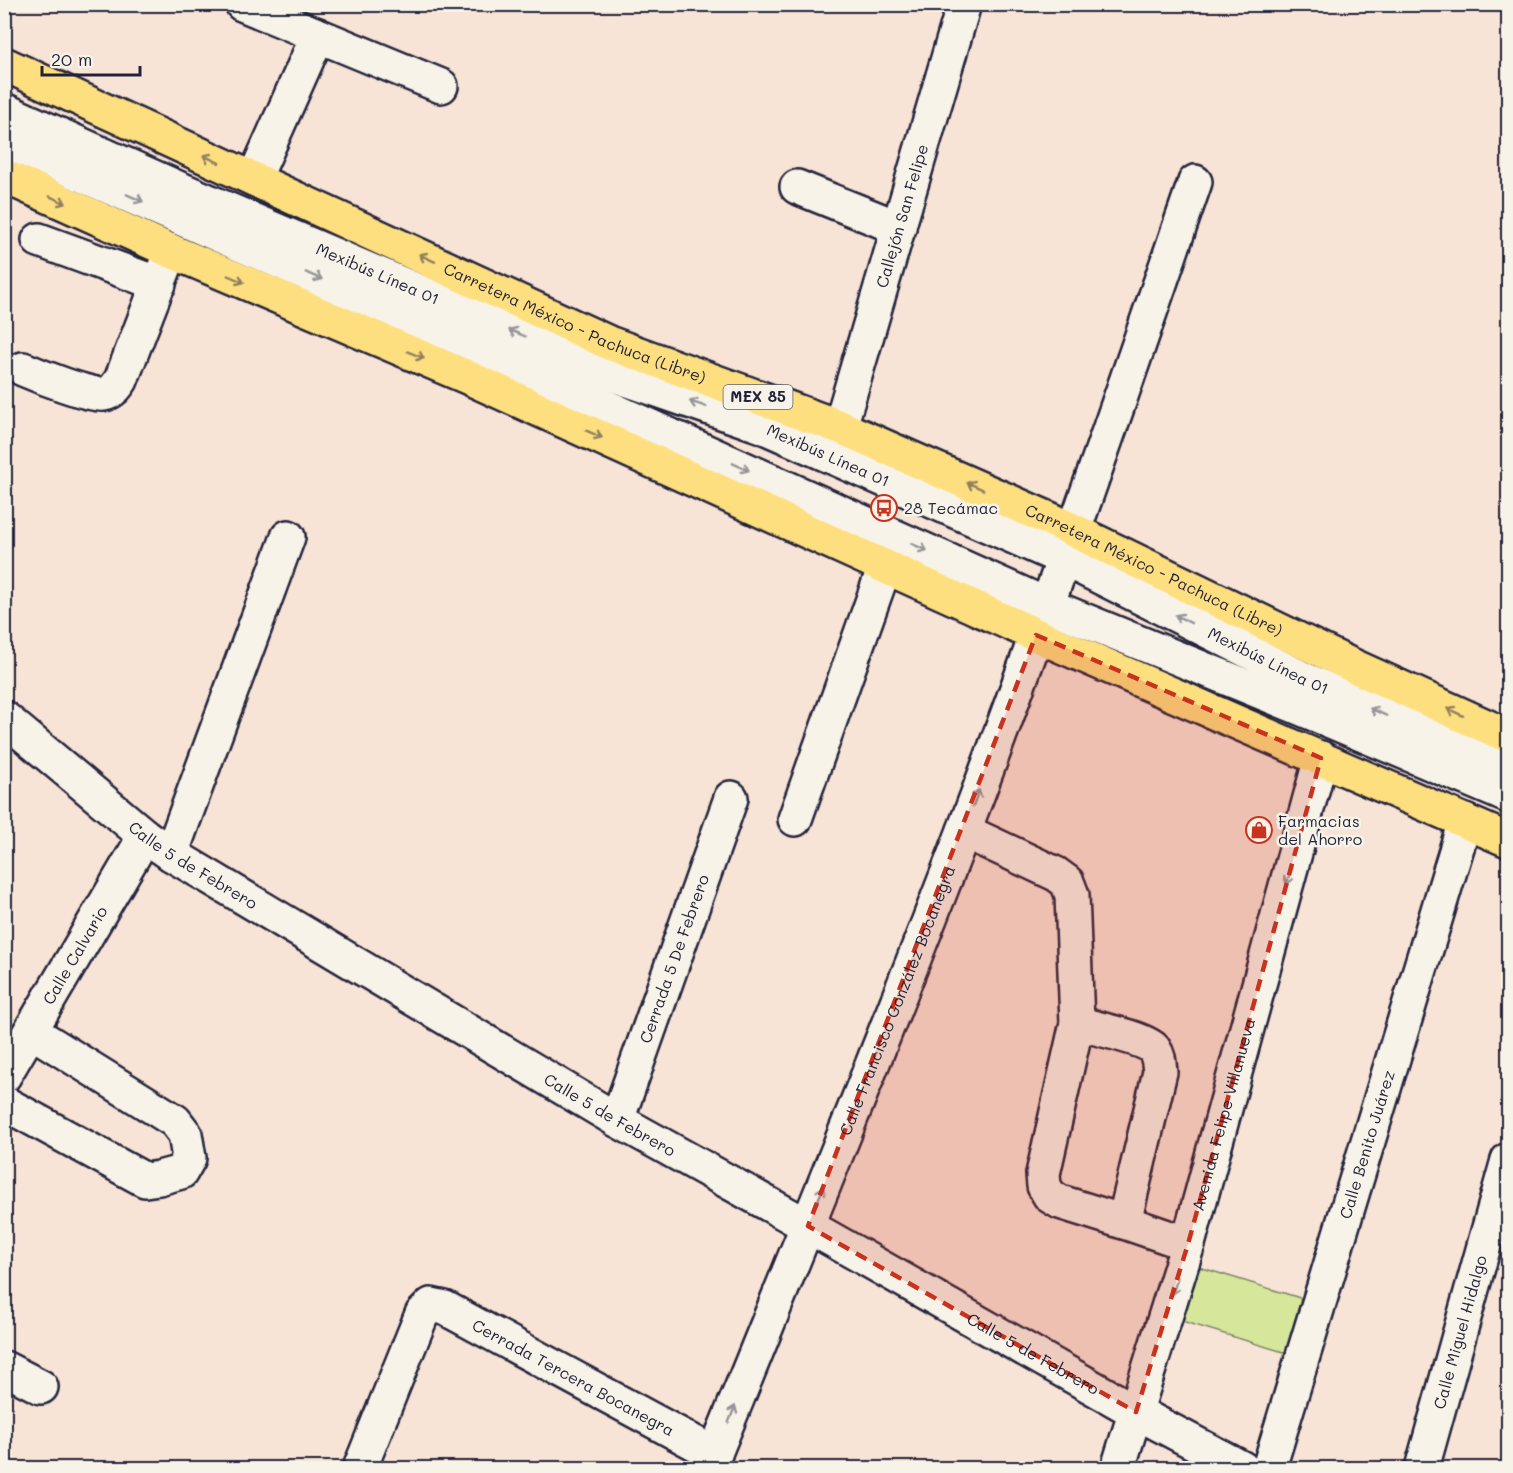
<svg xmlns="http://www.w3.org/2000/svg" width="1513" height="1473" font-family="Mali,sans-serif">
  <rect width="100%" height="100%" fill="#f8e4d6"/>
  <filter id="ink" filterUnits="userSpaceOnUse"><feTurbulence type="fractalNoise" baseFrequency=".0167" numOctaves="2"/><feDisplacementMap in="SourceGraphic" scale="12" xChannelSelector="R" yChannelSelector="G"/><feConvolveMatrix kernelMatrix="1 2 1 2 8 2 1 2 1" color-interpolation-filters="sRGB"/></filter>
  <g filter="url(#ink)">
    <polygon fill="#d6e69a" stroke="#7c846a" stroke-width="1.5" points="1199,1267 1310,1301 1293,1355 1182,1321"/>
    <g fill="none" stroke-linecap="round" stroke-linejoin="round">
      <defs>
        <g id="minor">
          <polyline points="242,4 441,86"/>
          <path id="s1" d="M4,110l174,78 436,187 148,51 302,133 240,120 204,90"/>
          <polyline points="4,141 449,336 1047,605 1295,706 1508,796"/>
          <polyline points="254,179 318,35"/>
          <polyline points="797,187 899,228"/>
          <polyline points="39,240 159,284"/>
          <path d="M23,369c14,6 69,28 81,25 8,-1 13,-8 17,-14l50,-129"/>
          <path id="s2" d="M840,427l124,-423"/>
          <path id="s3" d="M4,718l141,118 26,18 446,266 191,106 328,186 106,56"/>
          <polyline points="795,819 885,566"/>
          <polyline points="964,831 1056,874 1067,882 1072,895 1077,1023 1043,1174 1044,1186 1050,1196 1060,1202 1124,1222 1188,1244"/>
          <polyline points="171,854 288,537"/>
          <path d="M1077,1023c17,5 67,15 77,26 5,7 5,14 6,23l-36,150"/>
          <path id="s4" d="M4,1076l141,-240"/>
          <polyline points="4,1103 145,1180 159,1178 181,1172 189,1158 185,1134 175,1121 31,1031"/>
          <path id="s5" d="M617,1120l114,-322"/>
          <polyline points="4,1368 41,1387"/>
          <path id="s6" d="M360,1468l62,-154 9,-9 14,3 270,146"/>
          <path id="s7" d="M709,1468c86,-211 172,-422 254,-635 82,-215 157,-433 232,-651"/>
          <path id="s8" d="M1118,1468l70,-224 133,-486"/>
          <path id="s9" d="M1269,1468l196,-647"/>
          <path id="s10" d="M1422,1468l86,-308"/>
        </g>
        <g id="major">
          <path id="s11" d="M4,64l605,279 231,84 214,94 295,143 159,72"/>
          <polyline points="4,176 171,251 465,376 1036,635 1508,840"/>
        </g>
      </defs>
      <use href="#minor" stroke="#22223b" stroke-width="38"/>
      <use href="#major" stroke="#22223b" stroke-width="38"/>
      <use href="#minor" stroke="#f7f3e8" stroke-width="33"/>
      <use href="#major" stroke="#fedf80" stroke-width="33"/>
    </g>
    <defs><path id="oneway-shaft" d="M-6 0H5M1.5-3L5.5 0L1.5 3" fill="none" stroke-width="1.6" stroke-linecap="round" stroke-linejoin="round" transform="scale(1.5)"/></defs>
    <g stroke="#90805e">
      <use href="#oneway-shaft" transform="translate(211 159) rotate(-155)"/>
      <use href="#oneway-shaft" transform="translate(58 200) rotate(24)"/>
      <use href="#oneway-shaft" transform="translate(427 258) rotate(-155)"/>
      <use href="#oneway-shaft" transform="translate(236 279) rotate(23)"/>
      <use href="#oneway-shaft" transform="translate(416 355) rotate(23)"/>
      <use href="#oneway-shaft" transform="translate(594 434) rotate(24)"/>
      <use href="#oneway-shaft" transform="translate(975 486) rotate(-156)"/>
      <use href="#oneway-shaft" transform="translate(1455 712) rotate(-155)"/>
    </g>
    <g stroke="#97959a">
      <use href="#oneway-shaft" transform="translate(135 198) rotate(24)"/>
      <use href="#oneway-shaft" transform="translate(314 276) rotate(24)"/>
      <use href="#oneway-shaft" transform="translate(517 333) rotate(-157)"/>
      <use href="#oneway-shaft" transform="translate(698 404) rotate(-161)"/>
      <use href="#oneway-shaft" transform="translate(741 467) rotate(24)"/>
      <use href="#oneway-shaft" transform="translate(919 547) rotate(24)"/>
      <use href="#oneway-shaft" transform="translate(1183 619) rotate(-153)"/>
      <use href="#oneway-shaft" transform="translate(1378 712) rotate(-156)"/>
      <use href="#oneway-shaft" transform="translate(976 798) rotate(-70)"/>
      <use href="#oneway-shaft" transform="translate(1289 876) rotate(105)"/>
      <use href="#oneway-shaft" transform="translate(820 1195) rotate(-69)"/>
      <use href="#oneway-shaft" transform="translate(1175 1286) rotate(107)"/>
      <use href="#oneway-shaft" transform="translate(732 1414) rotate(-68)"/>
    </g>
  </g>
  <path fill="#c8321e" fill-opacity="0.2" stroke="#c8321e" stroke-width="4.5" stroke-dasharray="12 8" stroke-linejoin="round" d="M1036,635l285,123 -133,486 -52,168 -328,-186z"/>
  <defs>
    <symbol id="bus-ring" viewBox="-11 -11 22 22"><circle r="9.5" fill="#f7f3e8" stroke="#c8321e" stroke-width="1.5"/><path d="M-5-6H5V4H4V6H2V4H-2V6H-4V4H-5ZM-3.5-4V0h7V-4ZM-3.5 1.2v1.5H-2V1.2ZM2 1.2v1.5H3.5V1.2Z" fill="#c8321e"/></symbol>
    <symbol id="shop-ring" viewBox="-11 -11 22 22"><circle r="9.5" fill="#f7f3e8" stroke="#c8321e" stroke-width="1.5"/><path d="M-5-2.5h2.3a2.7 3.5 0 0 1 5.4 0H5L5.5 6h-11ZM-1.5-2.5h3a1.5 2.3 0 0 0-3 0Z" fill="#c8321e"/></symbol>
  </defs>
  <g fill-rule="evenodd">
    <use href="#bus-ring" x="869" y="493" width="30" height="30"/>
    <use href="#shop-ring" x="1244" y="815" width="30" height="30"/>
  </g>
  <g text-anchor="middle" stroke-width="5" stroke-linejoin="round" paint-order="stroke">
    <rect fill="#f7f3e8" stroke="#62616f" stroke-width="1.5" x="723.5" y="385" width="69" height="24" rx="4.5"/>
    <g font-size="15" font-weight="bold" fill="#22223b">
      <text x="758" y="402">MEX 85</text>
    </g>
    <g font-size="16" fill="#22223b" stroke="#f7f3e8">
      <text dy="6" stroke="none"><textPath href="#s2" startOffset="220">Callejón San Felipe</textPath></text>
      <text dy="6" stroke="none"><textPath href="#s1" startOffset="408">Mexibús Línea 01</textPath></text>
      <text dy="6" stroke="none"><textPath href="#s11" startOffset="627">Carretera México - Pachuca (Libre)</textPath></text>
      <text dy="6" stroke="none"><textPath href="#s1" startOffset="894">Mexibús Línea 01</textPath></text>
      <text dy="6" stroke="none"><textPath href="#s11" startOffset="1257">Carretera México - Pachuca (Libre)</textPath></text>
      <text dy="6" stroke="none"><textPath href="#s1" startOffset="1380">Mexibús Línea 01</textPath></text>
      <text dy="6" stroke="none"><textPath href="#s3" startOffset="240">Calle 5 de Febrero</textPath></text>
      <text dy="6" stroke="none"><textPath href="#s4" startOffset="140">Calle Calvario</textPath></text>
      <text dy="6" stroke="none"><textPath href="#s5" startOffset="171">Cerrada 5 De Febrero</textPath></text>
      <text dy="6" stroke="none"><textPath href="#s7" startOffset="504">Calle Francisco González Bocanegra</textPath></text>
      <text dy="6" stroke="none"><textPath href="#s3" startOffset="726">Calle 5 de Febrero</textPath></text>
      <text dy="6" stroke="none"><textPath href="#s8" startOffset="369">Avenida Felipe Villanueva</textPath></text>
      <text dy="6" stroke="none"><textPath href="#s9" startOffset="338">Calle Benito Juárez</textPath></text>
      <text dy="6" stroke="none"><textPath href="#s10" startOffset="141">Calle Miguel Hidalgo</textPath></text>
      <text dy="6" stroke="none"><textPath href="#s3" startOffset="1212">Calle 5 de Febrero</textPath></text>
      <text dy="6" stroke="none"><textPath href="#s6" startOffset="339">Cerrada Tercera Bocanegra</textPath></text>
    </g>
    <g font-size="16" fill="#22223b" stroke="#f7f3e8" text-anchor="start">
      <text x="904" y="514">28 Tecámac</text>
      <text x="1278" y="827">Farmacias<tspan x="1278" dy="18">del Ahorro</tspan></text>
    </g>
  </g>
  <rect width="1513" height="1473" fill="none" stroke="#f7f3e8" stroke-width="24"/>
  <rect x="12" y="12" width="1489" height="1449" fill="none" stroke="#22223b" stroke-width="2" filter="url(#ink)"/>
  <path d="M42 66v9h98v-9" fill="none" stroke="#22223b" stroke-width="3"/>
  <text x="51" y="66" font-size="18" fill="#22223b" stroke="#f7f3e8" stroke-width="4.5" paint-order="stroke">20 m</text>
</svg>
